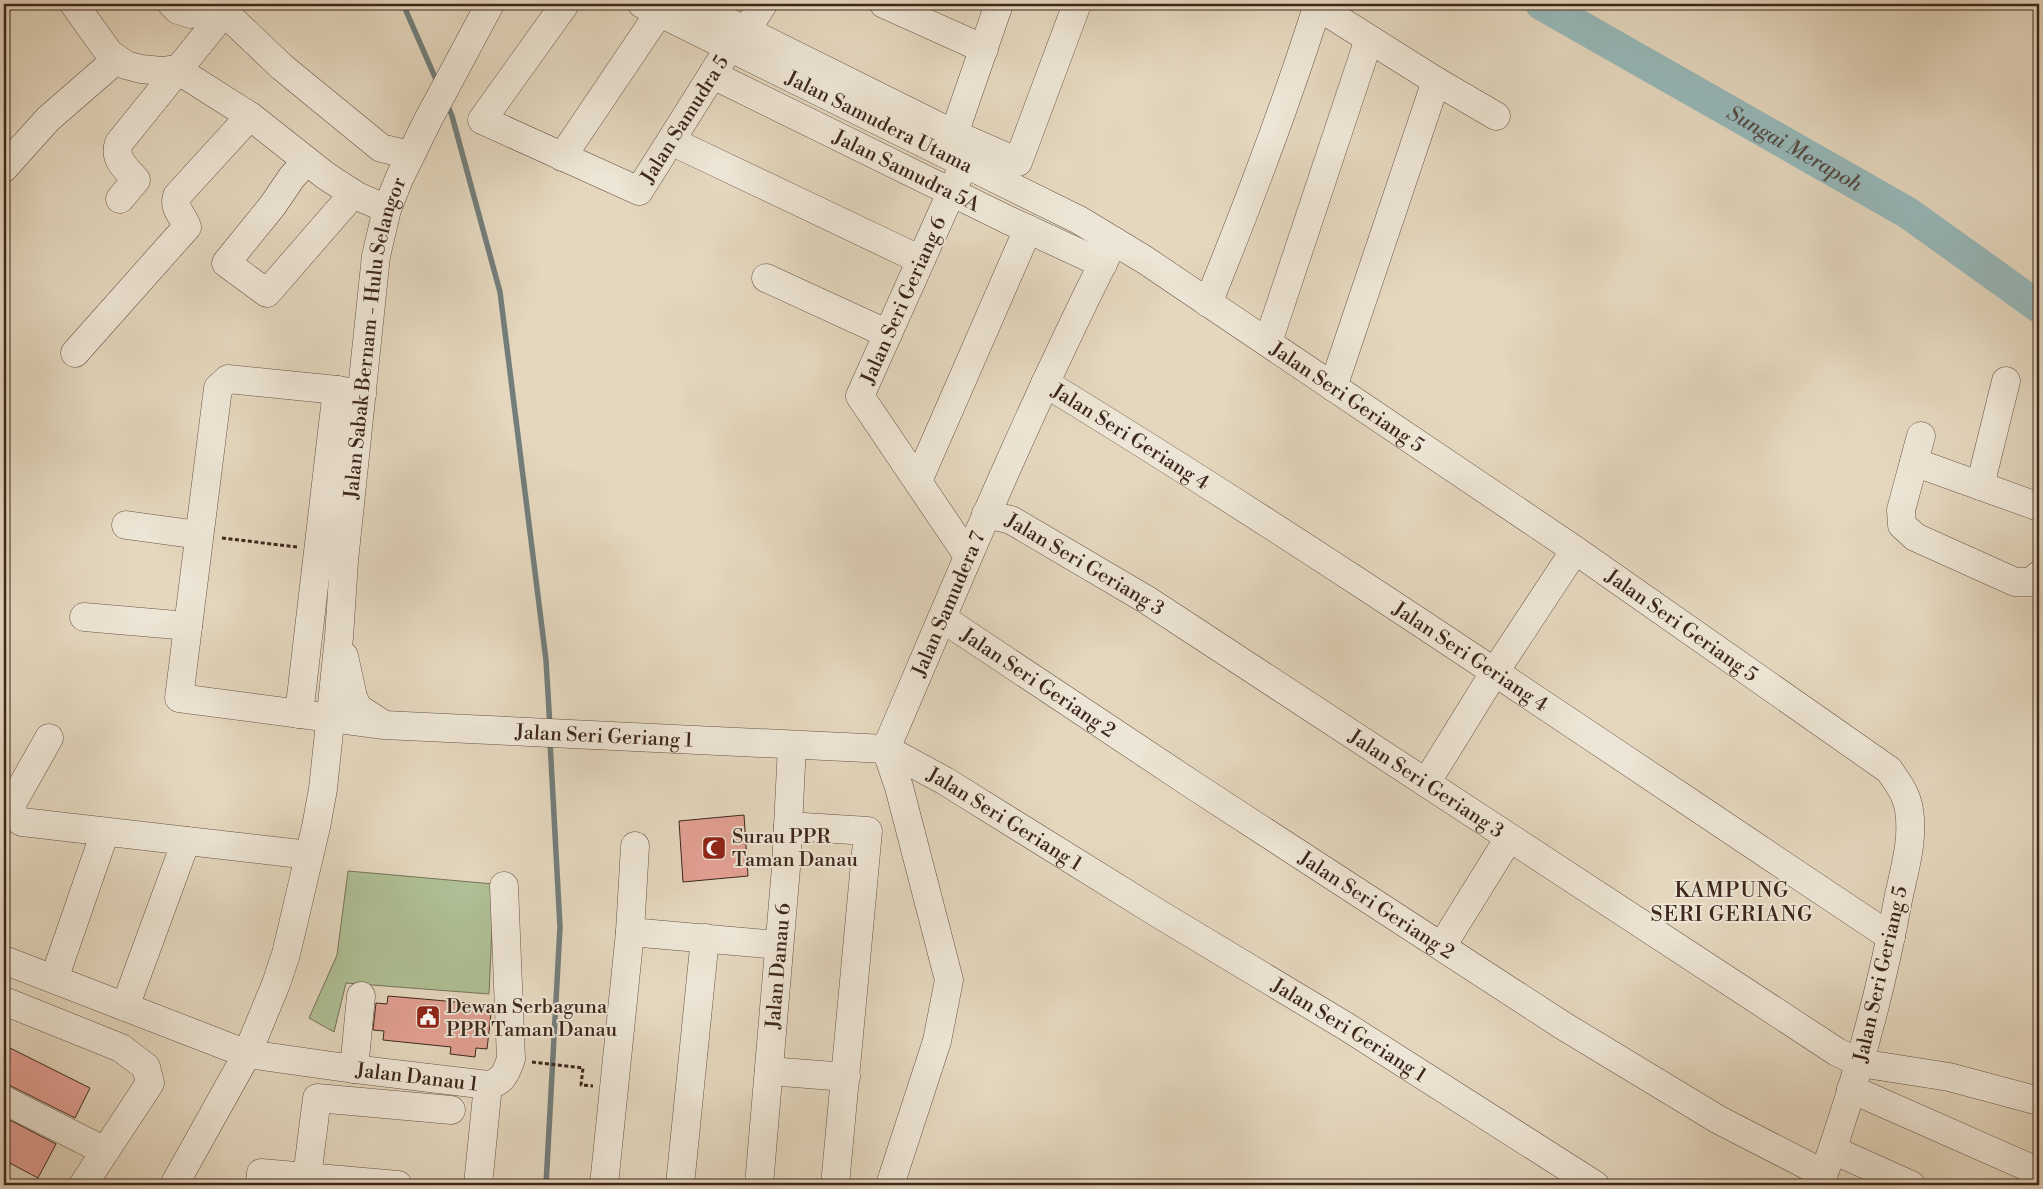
<svg xmlns="http://www.w3.org/2000/svg" width="2043" height="1189" font-family="'Libre Bodoni',serif">
  <rect width="100%" height="100%" fill="#e4d7be"/>
  <filter id="stains"><feTurbulence type="fractalNoise" baseFrequency=".004" numOctaves="4"/><feColorMatrix values="0 0 0 0 .2 0 0 0 0 .09 0 0 0 0 .02 0 0 0 .5 -.17"/></filter>
  <radialGradient id="worn" r=".72"><stop offset=".6" stop-color="#630" stop-opacity="0"/><stop offset="1" stop-color="#630" stop-opacity=".3"/></radialGradient>
  <polygon fill="#afbf95" stroke="#767359" points="348,871 494,884 489,994 346,983 334,1032 309,1018 337,955"/>
  <g fill="none" stroke-linecap="round" stroke-linejoin="round">
    <g stroke="#737e7b" stroke-width="5.5">
      <polyline points="403,4 438,84"/>
      <polyline points="447,104 452,116 500,292 546,660 550,727"/>
      <polyline points="546,1185 560,927 550,741"/>
    </g>
    <path stroke="#97b8b9" stroke-width="32" id="s1" d="M1541,4l367,209 131,94"/>
  </g>
  <g fill="#e2a093" stroke="#3e271d">
    <polygon points="744,815 748,876 683,882 679,821"/>
    <polygon points="388,996 492,1005 487,1049 476,1048 475,1057 450,1054 451,1047 383,1040 384,1031 373,1030 376,1003 387,1004"/>
    <polygon points="4,1045 90,1088 75,1118 11,1086 4,1084"/>
    <polygon points="4,1117 56,1144 38,1178 4,1160"/>
  </g>
  <g fill="none" stroke-linecap="round" stroke-linejoin="round">
    <defs>
      <g id="minor">
        <polyline points="74,4 109,53 126,65 141,69 162,71 176,69 250,116 326,176 357,196 387,209"/>
        <polyline points="172,4 178,10 191,14 205,9 223,11 282,67 381,148 410,155"/>
        <path id="s2" d="M565,4l-83,116 157,71 90,-143"/>
        <path id="s3" d="M642,4l437,216 66,40 430,290 314,220c9,13 18,25 20,40 5,30 -5,61 -11,90 -18,97 -45,193 -78,285"/>
        <polyline points="692,4 954,134 1018,162 1077,4"/>
        <polyline points="884,4 984,49"/>
        <polyline points="1317,6 1436,81 1496,116"/>
        <polyline points="746,31 763,4"/>
        <path id="s4" d="M713,75l295,145 95,44"/>
        <polyline points="954,134 999,4"/>
        <polyline points="671,141 921,260"/>
        <polyline points="562,157 659,13"/>
        <polyline points="306,162 292,177 273,205 226,263 267,293 353,194"/>
        <polyline points="964,164 860,396 968,556"/>
        <polyline points="4,168 48,119 117,59"/>
        <path d="M120,199l16,-19c-10,-12 -23,-21 -17,-37l112,-139"/>
        <polyline points="766,278 888,334"/>
        <path d="M1208,303c40,-98 78,-198 110,-299"/>
        <polyline points="1268,342 1369,39"/>
        <path d="M75,353l112,-126c-4,-12 -14,-18 -10,-31l73,-80"/>
        <path id="s5" d="M1045,383c288,176 566,368 846,554"/>
        <polyline points="1333,387 1436,81"/>
        <path id="s6" d="M362,394l-25,-4 -109,-11 -10,9 -39,310 205,27 502,24 59,32 214,133 188,113 248,158"/>
        <polyline points="1921,436 1901,510 1902,525 1915,537 2015,582 2031,582 2039,575"/>
        <polyline points="1914,462 2039,507"/>
        <polyline points="918,481 1028,229"/>
        <polyline points="1980,486 2006,381"/>
        <path id="s7" d="M986,514l25,6 136,80 690,452 23,11 89,14 90,24"/>
        <polyline points="126,525 199,535"/>
        <polyline points="84,617 188,626"/>
        <path id="s8" d="M942,618l254,169 366,238 157,95 105,54"/>
        <polyline points="344,656 353,697 358,708 383,724"/>
        <polyline points="299,714 337,390"/>
        <path d="M49,738l-36,64c-3,11 0,15 9,20l287,33"/>
        <polyline points="1426,783 1494,673 1575,550"/>
        <polyline points="788,826 868,831 835,1185"/>
        <polyline points="630,932 635,846"/>
        <polyline points="1442,946 1509,838"/>
        <path id="s9" d="M4,960l243,94 107,15 134,16 -10,100"/>
        <polyline points="54,979 105,832"/>
        <polyline points="4,1001 121,1048 146,1067 150,1083 83,1185"/>
        <polyline points="125,1007 186,841"/>
        <polyline points="354,1069 361,996"/>
        <polyline points="769,1071 846,1077"/>
        <path d="M488,1085c15,-3 18,-12 23,-26l-7,-173"/>
        <polyline points="1851,1089 2039,1172"/>
        <polyline points="4,1100 105,1151"/>
        <polyline points="1833,1150 1911,1185"/>
        <polyline points="307,1177 317,1098 451,1110"/>
        <path id="s10" d="M174,1185l73,-131 29,-70 10,-30 30,-127 7,-38 16,-152 5,-76 32,-305 11,-47 12,-30 29,-59 62,-116"/>
        <polyline points="260,1185 261,1173 398,1185"/>
        <polyline points="604,1185 630,932 779,945"/>
        <polyline points="680,1185 705,938"/>
        <path id="s11" d="M759,1185l27,-317 6,-123"/>
        <path id="s12" d="M890,1185l47,-144 12,-61 -50,-193 -13,-38c73,-171 144,-342 228,-508"/>
      </g>
    </defs>
    <use href="#minor" stroke="#685345" stroke-width="29"/>
    <g stroke="#3e271d" stroke-width="3" stroke-dasharray="4 2.5" stroke-linecap="butt">
      <polyline points="222,538 297,547"/>
      <polyline points="532,1062 583,1068 581,1085 593,1086"/>
    </g>
    <use href="#minor" stroke="#ede5d5" stroke-width="28"/>
  </g>
  <defs>
    <symbol id="mosque-square" viewBox="-11 -11 22 22"><rect x="-9" y="-9" width="18" height="18" rx="4" fill="#8f2418" stroke="#ede5d5"/><path d="M3.5-4.9A6 6 0 1 0 3.5 4.9A5 5 0 1 1 3.5-4.9Z" fill="#fff"/></symbol>
    <symbol id="civic-square" viewBox="-11 -11 22 22"><rect x="-9" y="-9" width="18" height="18" rx="4" fill="#8f2418" stroke="#ede5d5"/><path d="M-.6-6.5H3V-4.5H.6V-3L4-1V1h2V6H-6V1h2V-1L-.6-3ZM-1.2 2.5V6h2.4V2.5Z" fill="#fff"/></symbol>
  </defs>
  <g fill-rule="evenodd">
    <use href="#mosque-square" x="700" y="834" width="28" height="28"/>
    <use href="#civic-square" x="414" y="1003" width="28" height="28"/>
  </g>
  <g text-anchor="middle" stroke-width="4" stroke-linejoin="round" paint-order="stroke">
    <g font-size="20" fill="#3e271d" stroke="#ede5d5">
      <text dy="7" stroke="none"><textPath href="#s2" startOffset="400">Jalan Samudra 5</textPath></text>
      <text dy="7" stroke="none"><textPath href="#s3" startOffset="265">Jalan Samudera Utama</textPath></text>
      <text dy="7" stroke="none"><textPath href="#s4" startOffset="216">Jalan Samudra 5A</textPath></text>
      <text transform="translate(903 300) rotate(-66)" y="7">Jalan Seri Geriang 6</text>
      <text dy="7" stroke="none"><textPath href="#s10" startOffset="881">Jalan Sabak Bernam - Hulu Selangor</textPath></text>
      <text dy="7" stroke="none"><textPath href="#s3" startOffset="809">Jalan Seri Geriang 5</textPath></text>
      <text dy="7" stroke="none"><textPath href="#s5" startOffset="101">Jalan Seri Geriang 4</textPath></text>
      <text dy="7" stroke="none"><textPath href="#s7" startOffset="112">Jalan Seri Geriang 3</textPath></text>
      <text dy="7" stroke="none"><textPath href="#s12" startOffset="611">Jalan Samudera 7</textPath></text>
      <text dy="7" stroke="none"><textPath href="#s3" startOffset="1214">Jalan Seri Geriang 5</textPath></text>
      <text dy="7" stroke="none"><textPath href="#s5" startOffset="506">Jalan Seri Geriang 4</textPath></text>
      <text dy="7" stroke="none"><textPath href="#s8" startOffset="116">Jalan Seri Geriang 2</textPath></text>
      <text dy="7" stroke="none"><textPath href="#s6" startOffset="888">Jalan Seri Geriang 1</textPath></text>
      <text dy="7" stroke="none"><textPath href="#s7" startOffset="518">Jalan Seri Geriang 3</textPath></text>
      <text dy="7" stroke="none"><textPath href="#s6" startOffset="1308">Jalan Seri Geriang 1</textPath></text>
      <text dy="7" stroke="none"><textPath href="#s8" startOffset="521">Jalan Seri Geriang 2</textPath></text>
      <text dy="7" stroke="none"><textPath href="#s11" startOffset="220">Jalan Danau 6</textPath></text>
      <text transform="translate(1880 974) rotate(-77)" y="7">Jalan Seri Geriang 5</text>
      <text dy="7" stroke="none"><textPath href="#s6" startOffset="1712">Jalan Seri Geriang 1</textPath></text>
      <text dy="7" stroke="none"><textPath href="#s9" startOffset="432">Jalan Danau 1</textPath></text>
    </g>
    <g font-size="20" fill="#3e271d" stroke="#ede5d5" text-anchor="start">
      <text x="732" y="843">Surau PPR<tspan x="732" dy="23">Taman Danau</tspan></text>
      <text x="446" y="1013">Dewan Serbaguna<tspan x="446" dy="23">PPR Taman Danau</tspan></text>
    </g>
    <g font-size="21" font-style="italic" fill="#544b44" stroke="#ede5d5">
      <text dy="7" stroke="none"><textPath href="#s1" startOffset="292">Sungai Merapoh</textPath></text>
    </g>
    <g font-size="21" letter-spacing="1" fill="#3e271d" stroke="#ede5d5">
      <text x="1732" y="897">KAMPUNG<tspan x="1732" dy="24">SERI GERIANG</tspan></text>
    </g>
  </g>
  <rect width="2043" height="1189" fill="none" stroke="#e4d7be" stroke-width="20"/>
  <rect x="5" y="5" width="2033" height="1179" fill="none" stroke="#3e271d" stroke-width="2.5"/>
  <rect x="10" y="10" width="2023" height="1169" fill="none" stroke="#3e271d"/>
  <rect width="100%" height="100%" filter="url(#stains)"/>
  <rect width="100%" height="100%" fill="url(#worn)"/>
</svg>
